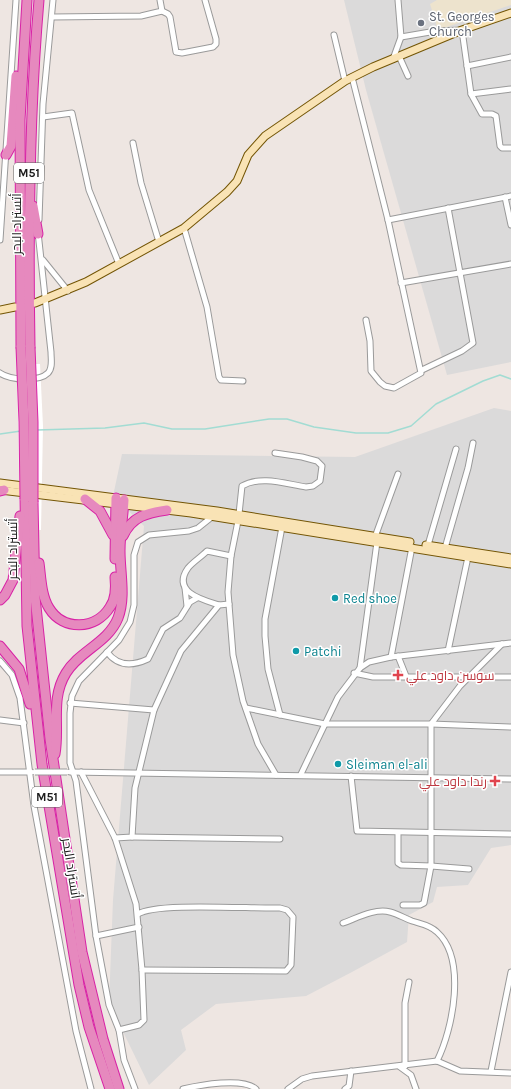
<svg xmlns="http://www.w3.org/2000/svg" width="511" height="1089" font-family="Karla,Cairo,sans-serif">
  <rect width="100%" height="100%" fill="#eee6e2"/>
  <g fill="#dbdada">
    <polygon points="344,0 511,0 511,362 447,375 366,90"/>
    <polygon points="494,408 511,411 511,845 491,848 468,885 437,887 433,902 409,915 407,942 352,972 306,996 216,1004 181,1030 186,1050 149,1085 109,1003 113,900 144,526 113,496 122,454 355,457"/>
  </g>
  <polygon fill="#ede3cd" points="437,0 511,0 511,5 438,30 430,4"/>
  <polygon fill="#fff" points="17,364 40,364 43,426 41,530 20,529"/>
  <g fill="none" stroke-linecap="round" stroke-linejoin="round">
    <g stroke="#a2dcd3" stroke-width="1.5">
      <polyline points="37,430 105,428 144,423 172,429 205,429 269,419 287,419 314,427 356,433 388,433 411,426 436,404 483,381 500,375 511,379"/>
      <polyline points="0,434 21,431"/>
    </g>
    <defs>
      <g id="minor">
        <polyline points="162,11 168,14 170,17 176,52 182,53 213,47 216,44 216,39 205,0"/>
        <polyline points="52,17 141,16 162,11 160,0"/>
        <polyline points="334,35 345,81"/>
        <polyline points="401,37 436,31 462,30 471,94 482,114 492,114 496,116 500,146 502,148 511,148"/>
        <polyline points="399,56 408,76"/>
        <polyline points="393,59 401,37 398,0"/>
        <polyline points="467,66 511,57"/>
        <polyline points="352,77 388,220 421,373 394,388 385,386 380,382 371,371 370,341 366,320"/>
        <polyline points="471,94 511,89"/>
        <polyline points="43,117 72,113 89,190 119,264"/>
        <polyline points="133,143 141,183 159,242"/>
        <polyline points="505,197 511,225"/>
        <polyline points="39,220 43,104 53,0"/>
        <polyline points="388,220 511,196"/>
        <polyline points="184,228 207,307 219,377 221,380 243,381"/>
        <polyline points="0,240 16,0"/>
        <polyline points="43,260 68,291"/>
        <polyline points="401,283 511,264"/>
        <polyline points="422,370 462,351 473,343 448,208"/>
        <path d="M0,373c10,7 39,9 48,0 5,-5 3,-14 3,-21l-13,-120"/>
        <path d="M239,514l3,-28c19,-11 44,-2 64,1l7,-1 7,-5 2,-15 -5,-5 -15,-4 -27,-4"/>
        <polyline points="238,521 231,556 228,592 233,655 243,701 258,744 276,775"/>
        <polyline points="375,537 398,474"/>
        <polyline points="428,545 456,449"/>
        <polyline points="445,548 468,468 473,443"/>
        <polyline points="185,588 187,606"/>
        <path d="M219,605c-16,-5 -48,-13 -31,-37 5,-6 13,-11 19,-17l24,5"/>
        <polyline points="448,651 468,557"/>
        <path d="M107,652c11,15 26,14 41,7l15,-30 17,-11 10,-16 7,-4"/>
        <polyline points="398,656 406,676"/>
        <polyline points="391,657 412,547"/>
        <polyline points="0,661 12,675 20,698 34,806 76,1031 91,1089"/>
        <polyline points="360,668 377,542"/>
        <polyline points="354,673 373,677 511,677"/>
        <polyline points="70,703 154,710"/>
        <polyline points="246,708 325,724 431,724 511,727"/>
        <polyline points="280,715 268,669 265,636 265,619 282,527"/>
        <polyline points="0,720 24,723"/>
        <polyline points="0,772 31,772"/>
        <polyline points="70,772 511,779"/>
        <polyline points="81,772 115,838 136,904 142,970 144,1020 139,1025 119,1030"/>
        <polyline points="301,774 338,697 360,668 369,662 391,657 511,643"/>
        <polyline points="351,776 357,831 511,834"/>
        <polyline points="398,833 398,863 401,865 431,866 431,724 460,686 502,644"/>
        <polyline points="132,837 280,839"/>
        <polyline points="115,838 132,837 135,788 154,710 181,651 219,605 229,604"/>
        <polyline points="403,905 420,905 424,903 431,866 469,869"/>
        <path d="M138,914c17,-12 115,-5 142,-6l7,2 6,7 -2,48 -5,6 -144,-1"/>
        <path d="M343,923c14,-5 32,-15 47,-11 8,2 14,6 22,9 9,3 18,4 25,11 30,27 16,97 0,129"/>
        <polyline points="96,936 139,927"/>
        <polyline points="405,1066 405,1003 409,982"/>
        <polyline points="400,1067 411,1075 416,1089"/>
        <polyline points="491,1071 511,972"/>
        <polyline points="135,1089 124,1060 119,1030 109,1005 96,936 76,781 70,763 70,713 72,696 79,681 119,640 130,622 134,605 134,555 138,542 149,535 189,531 198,528 213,516"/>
        <path d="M183,1089c17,-4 60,-12 73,0"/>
        <polyline points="288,1089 302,1079 312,1076 437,1061 460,1071 511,1073"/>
        <polyline points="345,1089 349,1086 351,1071"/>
      </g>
      <g id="secondary">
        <polyline points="35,303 86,282 184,228 227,192 237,181 248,155 265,136 345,81 373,67 462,30 511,13"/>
        <polyline points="0,310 15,307"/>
        <polyline points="0,483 217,511 410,542"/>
        <polyline points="0,490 191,513 511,564"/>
        <polyline points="426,545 511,558"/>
      </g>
      <g id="motorway">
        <polyline points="6,155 11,146 16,76"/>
        <polyline points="33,206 38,234"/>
        <polyline points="21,347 20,120 27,0"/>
        <path d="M30,347c-2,-116 -1,-231 9,-347"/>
        <polyline points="0,491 4,490"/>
        <polyline points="25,499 27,626 42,764 79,985 89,1027 110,1089"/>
        <polyline points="85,499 100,511 113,535"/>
        <polyline points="33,502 35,597 50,739 82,952 103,1039 119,1089"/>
        <path d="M123,536c9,-20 24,-23 44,-26"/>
        <polyline points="115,559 116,498"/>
        <path d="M39,563c2,14 2,32 10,45 14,23 47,22 61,-1 6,-8 6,-20 5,-30"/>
        <polyline points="0,600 5,595 13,580 20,516"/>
        <polyline points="0,646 19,669 30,704"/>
        <path d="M55,754c5,-28 -5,-55 11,-81 13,-22 42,-30 52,-55 8,-21 2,-45 2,-67 0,-17 3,-34 4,-51"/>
      </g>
    </defs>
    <use href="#minor" stroke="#9a9a9a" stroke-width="7"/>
    <use href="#secondary" stroke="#735505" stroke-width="9"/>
    <use href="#motorway" stroke="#d823a6" stroke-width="11"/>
    <use href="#minor" stroke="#fff" stroke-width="5"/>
    <use href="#secondary" stroke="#f9e3b5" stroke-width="7"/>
    <use href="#motorway" stroke="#e689be" stroke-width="9"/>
    <defs>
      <polyline id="minor-bridge" points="35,772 67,772"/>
      <g id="motorway-bridge">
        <polyline points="21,347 24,422 25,499"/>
        <polyline points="30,347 33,422 33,502"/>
      </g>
    </defs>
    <use href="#minor-bridge" stroke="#9a9a9a" stroke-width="7" stroke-linecap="butt"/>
    <use href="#motorway-bridge" stroke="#d823a6" stroke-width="11" stroke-linecap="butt"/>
    <use href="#minor-bridge" stroke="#fff" stroke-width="5"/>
    <use href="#motorway-bridge" stroke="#e689be" stroke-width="9"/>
  </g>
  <circle fill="#6b7280" stroke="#fff" stroke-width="1.5" cx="421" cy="23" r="4"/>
  <g fill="#0f9aa8" stroke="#fff" stroke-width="1.5">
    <circle cx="335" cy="598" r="4"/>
    <circle cx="296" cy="651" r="4"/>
    <circle cx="338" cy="764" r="4"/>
  </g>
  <g fill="#e0444e" stroke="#fff" stroke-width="1.5">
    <path d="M396 669h4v4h4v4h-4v4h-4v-4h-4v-4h4z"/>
    <path d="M493 775h4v4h4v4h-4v4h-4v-4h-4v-4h4z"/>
  </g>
  <g text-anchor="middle" stroke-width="3" stroke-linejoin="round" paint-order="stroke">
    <g fill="#fff" stroke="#616161" stroke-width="1">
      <rect x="14" y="163" width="30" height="20" rx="3"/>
      <rect x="32" y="787" width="30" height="20" rx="3"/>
    </g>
    <g font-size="12" font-weight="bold" fill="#1d1d1d">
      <text x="29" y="177">M51</text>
      <text x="47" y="801">M51</text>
    </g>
    <g font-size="13" fill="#5b616d" stroke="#fff" text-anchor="start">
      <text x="429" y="21">St. Georges<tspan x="429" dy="15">Church</tspan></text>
    </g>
    <g font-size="13" fill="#1d1d1d" stroke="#fff">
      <text transform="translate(16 224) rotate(-90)" y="5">أتستراد البحر</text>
      <text transform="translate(12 549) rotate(-90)" y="5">أتستراد البحر</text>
      <text transform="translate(72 868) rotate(81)" y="5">أتستراد البحر</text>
    </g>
    <g font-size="13" fill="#0d838f" stroke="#fff" text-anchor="start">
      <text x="343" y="603">Red shoe</text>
      <text x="304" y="656">Patchi</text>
      <text x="346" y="769">Sleiman el-ali</text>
    </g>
    <g font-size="13" fill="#be3a42" stroke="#fff" text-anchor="start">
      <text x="406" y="680">سوسن داود علي</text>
      <text x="487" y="786" text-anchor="end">رندا داود علي</text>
    </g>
  </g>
</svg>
